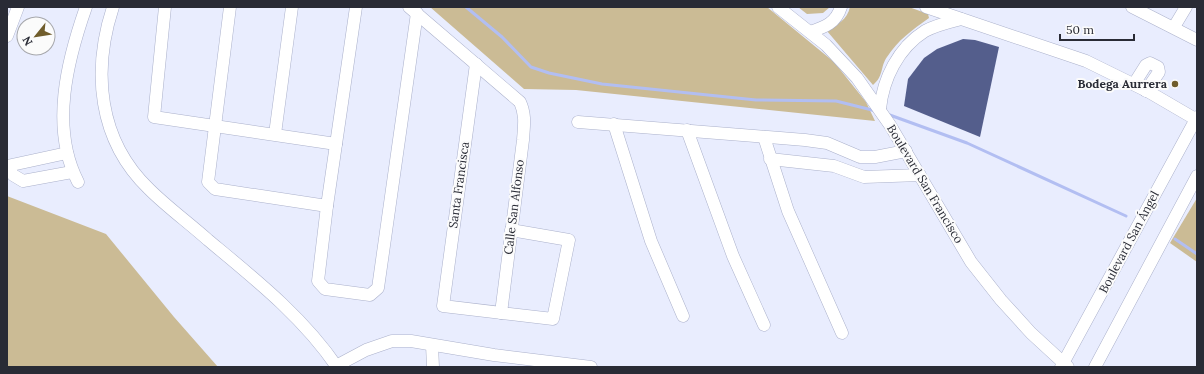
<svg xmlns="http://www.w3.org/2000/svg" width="1204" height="374" font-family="Lora,serif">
  <rect width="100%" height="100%" fill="#e9edfe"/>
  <g fill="#cbbb95">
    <polygon points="430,7 767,7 834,62 866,102 875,121 576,90 524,89"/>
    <polygon points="798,7 830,7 823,13 807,14"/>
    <path d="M850,7h59l19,7 1,4c-17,12 -31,22 -42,39 -7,10 -3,19 -14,28l-46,-54c11,-7 20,-11 23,-24z"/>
    <polygon points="7,196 106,234 174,317 218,367 7,367"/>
    <polygon points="1197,198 1197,262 1170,243"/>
  </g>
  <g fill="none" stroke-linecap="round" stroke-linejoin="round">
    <g stroke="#b2bef2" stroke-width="3">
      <polyline points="466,7 502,37 531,67 549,73 602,84 756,100 836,101 876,111"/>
      <polyline points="887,114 967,143 1126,216"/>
      <polyline points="1175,239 1197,254"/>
    </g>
  </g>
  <polygon fill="#545e8c" points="963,39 975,40 999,47 980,137 904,106 908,79 924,58 937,49"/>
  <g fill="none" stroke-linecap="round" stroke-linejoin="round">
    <defs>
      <g id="minor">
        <path d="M113,7c-21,64 -15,133 36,182 18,18 40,34 59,51 47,39 95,77 129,127"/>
        <polyline points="165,7 154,117 336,144"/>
        <polyline points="230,7 208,182 215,189 327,206"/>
        <polyline points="356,7 327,206 318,281 325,289 370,295 378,288 417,13"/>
        <path d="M409,7l111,95c6,13 4,24 3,38l-22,173"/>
        <polyline points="778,7 826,45 857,78 890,125 971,262 1001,300 1031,333 1068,367"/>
        <polyline points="926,7 1086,61 1149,92 1197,120"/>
        <polyline points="1132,7 1197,40"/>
        <polyline points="1174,27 1186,7"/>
        <path d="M810,32c15,-5 26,-9 31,-25"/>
        <polyline points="7,36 18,7"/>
        <polyline points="476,64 443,306 553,319 569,240 511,230"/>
        <polyline points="1134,84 1146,65 1150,63 1158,67 1159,72 1146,91"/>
        <path d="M880,109c3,-30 18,-61 45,-78 11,-6 24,-9 36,-12"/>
        <polyline points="578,122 805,140 827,143 860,157 875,157 906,151"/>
        <polyline points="614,124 651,241 683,316"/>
        <polyline points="687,130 733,256 764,325"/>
        <polyline points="275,134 292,7"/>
        <polyline points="764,137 788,211 842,333"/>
        <polyline points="770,159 834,166 864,177 920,175"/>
        <polyline points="7,166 13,175 23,181 72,172"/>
        <polyline points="7,166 67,153"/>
        <path d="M78,182c-28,-54 -11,-121 8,-175"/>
        <polyline points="432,345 433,367"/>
        <polyline points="336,366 366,350 392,341 411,341 494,355 591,367"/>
        <polyline points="1061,367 1197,117"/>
        <polyline points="1095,367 1197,176"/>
      </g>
    </defs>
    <use href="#minor" stroke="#abb1cb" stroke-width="13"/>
    <use href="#minor" stroke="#fff" stroke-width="12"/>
  </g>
  <circle fill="#705d2c" stroke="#fbfbfb" stroke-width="1.5" cx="1175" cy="84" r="4"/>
  <g text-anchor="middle" stroke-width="4" stroke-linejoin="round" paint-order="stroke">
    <g font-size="12" font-weight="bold" fill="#292b35" stroke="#fbfbfb" text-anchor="end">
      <text x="1167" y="88">Bodega Aurrera</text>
    </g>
    <g font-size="12" fill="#292b35" stroke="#fbfbfb">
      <text transform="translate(925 184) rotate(59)" y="4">Boulevard San Francisco</text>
      <text transform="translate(459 185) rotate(-82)" y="4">Santa Francisca</text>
      <text transform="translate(514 207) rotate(-83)" y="4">Calle San Alfonso</text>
      <text transform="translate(1129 242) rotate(-62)" y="4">Boulevard San Ángel</text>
    </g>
  </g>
  <rect width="1204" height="374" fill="none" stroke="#292b35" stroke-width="16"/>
  <g transform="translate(36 36) rotate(240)"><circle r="19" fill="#fbfbfb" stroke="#a7a8ac"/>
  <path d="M0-3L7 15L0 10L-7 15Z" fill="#705d2c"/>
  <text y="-6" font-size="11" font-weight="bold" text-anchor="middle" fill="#292b35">N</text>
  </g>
  <path d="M1060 34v6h74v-6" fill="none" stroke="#292b35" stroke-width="2"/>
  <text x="1066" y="34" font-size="12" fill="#292b35" stroke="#fbfbfb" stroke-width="3" paint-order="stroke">50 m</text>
</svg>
